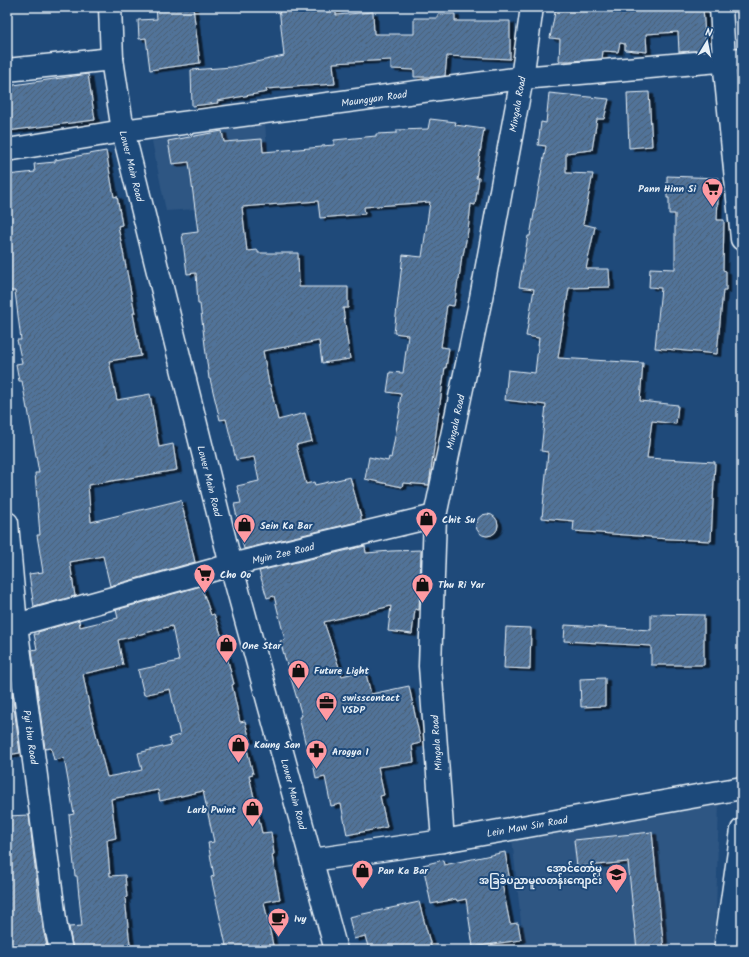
<svg xmlns="http://www.w3.org/2000/svg" width="749" height="957" font-family="Kalam,'Noto Sans Myanmar',sans-serif">
  <defs>
    <pattern id="building-hatch" width="6" height="6" patternUnits="userSpaceOnUse"><rect width="6" height="6" fill="#517399"/><path d="M-1 1l2-2M0 6l6-6M5 7l2-2" fill="none" stroke="#4c5e72"/></pattern>
    <filter id="shadow"><feDropShadow dx="4.5" dy="2.5" stdDeviation="0" flood-color="#0009"/></filter>
  </defs>
  <rect width="100%" height="100%" fill="#1f4a7a"/>
  <filter id="ink" filterUnits="userSpaceOnUse"><feTurbulence type="fractalNoise" baseFrequency=".025" numOctaves="2"/><feDisplacementMap in="SourceGraphic" scale="8" xChannelSelector="R" yChannelSelector="G"/><feConvolveMatrix kernelMatrix="1 2 1 2 8 2 1 2 1" color-interpolation-filters="sRGB"/></filter>
  <g filter="url(#ink)">
    <g fill="#2e5683">
      <polygon points="265,121 270,204 166,211 152,141"/>
      <polygon points="719,800 715,950 524,950 512,838"/>
    </g>
    <g fill="url(#building-hatch)" stroke="#e8f1f8" fill-rule="evenodd" filter="url(#shadow)">
      <polygon points="156,7 193,7 200,63 150,70 146,38 139,39 138,20 157,19"/>
      <polygon points="279,7 336,7 336,15 373,12 374,34 414,34 414,18 438,18 438,14 455,14 455,21 510,21 510,59 447,56 445,76 434,77 414,77 414,70 391,69 391,60 333,63 335,84 266,89 267,92 217,101 218,103 192,106 191,70 232,67 284,56"/>
      <polygon points="556,7 703,7 706,50 679,52 678,32 646,34 647,52 625,50 625,44 620,43 618,52 603,51 602,59 570,61 559,61 560,39 550,38"/>
      <polygon points="88,74 95,120 7,131 7,86"/>
      <polygon points="649,92 652,146 629,148 627,93"/>
      <polygon points="549,93 609,99 604,119 597,119 592,150 566,153 566,173 593,174 583,224 595,227 586,269 609,269 610,287 569,288 558,358 643,363 640,401 678,405 676,424 652,421 647,458 715,462 711,541 651,538 651,537 573,531 574,521 542,518 548,452 541,451 546,405 505,400 508,370 535,373 539,338 526,336 534,289 519,287 528,236 530,236 546,146 538,145 541,122 546,123"/>
      <polygon points="430,119 456,122 455,125 484,129 476,178 479,178 475,205 471,204 468,231 463,255 462,255 459,280 458,280 454,306 447,305 441,347 449,348 446,368 445,367 429,485 403,483 402,487 365,479 369,457 388,461 389,457 391,458 400,409 399,408 401,394 387,392 390,372 403,373 408,335 394,333 403,255 422,257 430,202 364,207 365,214 320,218 318,201 242,207 247,251 258,250 258,253 298,253 299,287 348,287 348,308 343,308 350,359 322,363 319,341 263,351 269,384 270,384 278,420 305,413 312,441 296,445 306,484 314,482 315,485 350,477 361,517 361,521 244,549 234,504 241,503 237,486 259,481 254,457 236,460 226,419 220,420 210,379 209,379 200,304 198,304 196,273 187,274 182,234 198,232 189,162 172,164 168,141 222,131 224,142 262,139 263,152 322,147 322,146 334,145 334,140 376,136 376,134 397,133 397,130 428,129"/>
      <polygon points="106,151 114,197 117,196 122,225 118,226 135,313 133,313 141,356 109,361 117,400 150,394 159,447 173,444 177,470 88,485 91,522 181,500 195,562 110,586 103,556 70,562 75,596 34,607 29,574 43,572 37,535 40,535 35,473 39,473 28,409 27,409 22,381 19,381 16,364 22,363 17,340 21,340 15,291 10,291 7,267 7,175 35,172 34,164 55,162 55,160"/>
      <polygon points="667,176 719,178 717,220 724,220 723,270 726,271 726,290 723,290 717,354 655,348 661,288 649,287 650,268 675,269 675,214 669,214 669,198 667,198"/>
      <circle cx="487" cy="525" r="11"/>
      <polygon points="365,546 366,553 391,551 421,550 419,610 415,609 412,634 388,631 391,606 324,622 342,676 365,670 371,694 409,686 421,743 412,745 414,762 378,767 384,795 380,796 387,827 347,835 341,804 331,806 325,777 316,779 310,745 306,746 299,717 302,716 280,641 285,640 274,596 267,598 259,571"/>
      <path d="M201,586l10,29 3,-1 7,20 13,50 -2,1 8,37 5,-1 5,19 -5,1 8,33 -4,1 13,58 9,-1 3,22 -2,1 8,44 -16,3 10,48h-47l-16,-73 3,-1 -6,-33 6,-1 -11,-51 -43,10 -2,-11 -47,9 5,39 -9,2 3,36 15,-1 2,22 -2,1 4,38 2,14h-58l-4,-23 13,-1 -5,-50h-2l-6,-61 5,-1 -10,-56 -10,2 -3,-12 -6,1 -13,-99 5,-1 -3,-15h4v-2l41,-12 1,7 38,-9 -2,-8zM172,626l7,35 -41,9 6,25 26,-6 10,46 -11,3 2,7 -33,8 4,17 -35,7 -17,-67 -7,-36 40,-9 -5,-25z"/>
      <polygon points="651,614 704,615 704,665 651,665 651,646 564,641 565,625 651,630"/>
      <polygon points="506,627 531,628 530,669 504,668"/>
      <polygon points="7,654 20,753 7,755"/>
      <polygon points="605,678 605,706 581,707 580,679"/>
      <polygon points="29,815 40,910 41,910 43,929 48,950 7,950 7,816"/>
      <polygon points="652,832 664,950 637,950 628,862 577,867 574,840"/>
      <polygon points="505,852 510,881 502,883 510,924 518,923 521,940 473,947 466,899 457,901 456,899 431,904 423,865 443,860 444,865"/>
      <polygon points="419,902 432,950 369,950 365,936 354,939 349,917"/>
    </g>
    <g fill="none" stroke-linecap="round" stroke-linejoin="round">
      <defs>
        <g id="minor">
          <polyline points="721,7 724,60 742,239"/>
          <polyline points="7,70 112,59"/>
          <polyline points="7,150 123,131 522,78 742,59"/>
          <polyline points="7,523 16,625 56,927 61,950"/>
          <polyline points="16,625 231,565 435,516"/>
          <polyline points="443,841 430,666 435,516 481,298 522,78 532,7"/>
          <polyline points="312,860 443,841 742,788"/>
          <polyline points="725,950 742,830"/>
        </g>
        <polyline id="major" points="110,7 112,59 123,131 231,565 336,950"/>
      </defs>
      <use href="#minor" stroke="#e8f1f8" stroke-width="25"/>
      <use href="#major" stroke="#e8f1f8" stroke-width="25"/>
      <use href="#minor" stroke="#1f4a7a" stroke-width="22"/>
      <use href="#major" stroke="#1f4a7a" stroke-width="22"/>
    </g>
  </g>
  <defs>
    <symbol id="supermarket-pin" viewBox="-11 -11 22 30"><path d="M0 17L-7.5 6A9.5 9.5 0 1 1 7.5 6Z" fill="#ff9aa2" stroke="#1f4a7a"/><path d="M-6-5.5h2.5l.6 2H6L4.5 2H-2.5L-4.4-4H-6ZM-1.5 3.2a1.3 1.3 0 1 0 .1 0ZM3 3.2a1.3 1.3 0 1 0 .1 0Z" fill="#111"/></symbol>
    <symbol id="shop-pin" viewBox="-11 -11 22 30"><path d="M0 17L-7.5 6A9.5 9.5 0 1 1 7.5 6Z" fill="#ff9aa2" stroke="#1f4a7a"/><path d="M-5-2.5h2.3a2.7 3.5 0 0 1 5.4 0H5L5.5 6h-11ZM-1.5-2.5h3a1.5 2.3 0 0 0-3 0Z" fill="#111"/></symbol>
    <symbol id="office-pin" viewBox="-11 -11 22 30"><path d="M0 17L-7.5 6A9.5 9.5 0 1 1 7.5 6Z" fill="#ff9aa2" stroke="#1f4a7a"/><path d="M-6-3h4V-5.5h4V-3h4V5H-6ZM-1-4.5V-3h2v-1.5ZM-6 0V1H6V0Z" fill="#111"/></symbol>
    <symbol id="pharmacy-pin" viewBox="-11 -11 22 30"><path d="M0 17L-7.5 6A9.5 9.5 0 1 1 7.5 6Z" fill="#ff9aa2" stroke="#1f4a7a"/><path d="M-2-6h4v4h4v4h-4v4h-4v-4h-4v-4h4Z" fill="#111"/></symbol>
    <symbol id="school-pin" viewBox="-11 -11 22 30"><path d="M0 17L-7.5 6A9.5 9.5 0 1 1 7.5 6Z" fill="#ff9aa2" stroke="#1f4a7a"/><path d="M0-5L7-2L0 1L-7-2ZM-4 1L0 2.5L4 1V4Q0 6-4 4Z" fill="#111"/></symbol>
    <symbol id="cafe-pin" viewBox="-11 -11 22 30"><path d="M0 17L-7.5 6A9.5 9.5 0 1 1 7.5 6Z" fill="#ff9aa2" stroke="#1f4a7a"/><path d="M-5.5-4.5H6V0H3Q3 3.5 0 3.5H-2.5Q-5.5 3.5-5.5 0ZM3-3.2v2h1.7v-2ZM-6 4.5H4V6H-6Z" fill="#111"/></symbol>
  </defs>
  <g fill-rule="evenodd">
    <use href="#supermarket-pin" x="700" y="176" width="25" height="34"/>
    <use href="#shop-pin" x="414" y="506" width="25" height="34"/>
    <use href="#shop-pin" x="232" y="512" width="25" height="34"/>
    <use href="#supermarket-pin" x="192" y="562" width="25" height="34"/>
    <use href="#shop-pin" x="410" y="572" width="25" height="34"/>
    <use href="#shop-pin" x="214" y="632" width="25" height="34"/>
    <use href="#shop-pin" x="286" y="658" width="25" height="34"/>
    <use href="#office-pin" x="314" y="690" width="25" height="34"/>
    <use href="#shop-pin" x="226" y="732" width="25" height="34"/>
    <use href="#pharmacy-pin" x="304" y="738" width="25" height="34"/>
    <use href="#shop-pin" x="240" y="796" width="25" height="34"/>
    <use href="#shop-pin" x="350" y="858" width="25" height="34"/>
    <use href="#school-pin" x="604" y="862" width="25" height="34"/>
    <use href="#cafe-pin" x="266" y="906" width="25" height="34"/>
  </g>
  <g text-anchor="middle" stroke-width="4" stroke-linejoin="round" paint-order="stroke">
    <g font-size="10" fill="#e8f1f8" stroke="#1f4a7a">
      <text transform="translate(374 98) rotate(-8)" y="4">Maungyan Road</text>
      <text transform="translate(517 104) rotate(-80)" y="4">Mingala Road</text>
      <text transform="translate(132 166) rotate(76)" y="4">Lower Main Road</text>
      <text transform="translate(455 422) rotate(-78)" y="4">Mingala Road</text>
      <text transform="translate(210 481) rotate(76)" y="4">Lower Main Road</text>
      <text transform="translate(283 553) rotate(-13)" y="4">Myin Zee Road</text>
      <text transform="translate(31 737) rotate(82)" y="4">Pyi thu Road</text>
      <text transform="translate(436 743) rotate(-94)" y="4">Mingala Road</text>
      <text transform="translate(294 794) rotate(75)" y="4">Lower Main Road</text>
      <text transform="translate(527 826) rotate(-10)" y="4">Lein Maw Sin Road</text>
    </g>
    <g font-size="10" font-weight="bold" fill="#e8f1f8" stroke="#1f4a7a" text-anchor="start">
      <text x="696" y="192" text-anchor="end">Pann Hinn Si</text>
      <text x="442" y="523">Chit Su</text>
      <text x="260" y="529">Sein Ka Bar</text>
      <text x="220" y="578">Cho Oo</text>
      <text x="438" y="588">Thu Ri Yar</text>
      <text x="242" y="649">One Star</text>
      <text x="314" y="674">Future Light</text>
      <text x="342" y="701">swisscontact<tspan x="342" dy="12">VSDP</tspan></text>
      <text x="254" y="748">Kaung San</text>
      <text x="332" y="755">Arogya 1</text>
      <text x="236" y="813" text-anchor="end">Larb Pwint</text>
      <text x="602" y="872" text-anchor="end">အောင်တော်မူ<tspan x="602" dy="12">အခြခံပညာမူလတန်းကျောင်း</tspan></text>
      <text x="378" y="874">Pan Ka Bar</text>
      <text x="294" y="922">Ivy</text>
    </g>
  </g>
  <rect width="749" height="957" fill="none" stroke="#1f4a7a" stroke-width="24"/>
  <rect x="12" y="12" width="725" height="933" fill="none" stroke="#e8f1f8" stroke-width="1.5" filter="url(#ink)"/>
  <g transform="translate(707 42) rotate(10)" stroke="#1f4a7a" stroke-width="3" paint-order="stroke">
  <path d="M0-3L7 15L0 10L-7 15Z" fill="#e8f1f8"/>
  <text y="-6" font-size="11" font-weight="bold" text-anchor="middle" fill="#e8f1f8">N</text>
  </g>
</svg>
